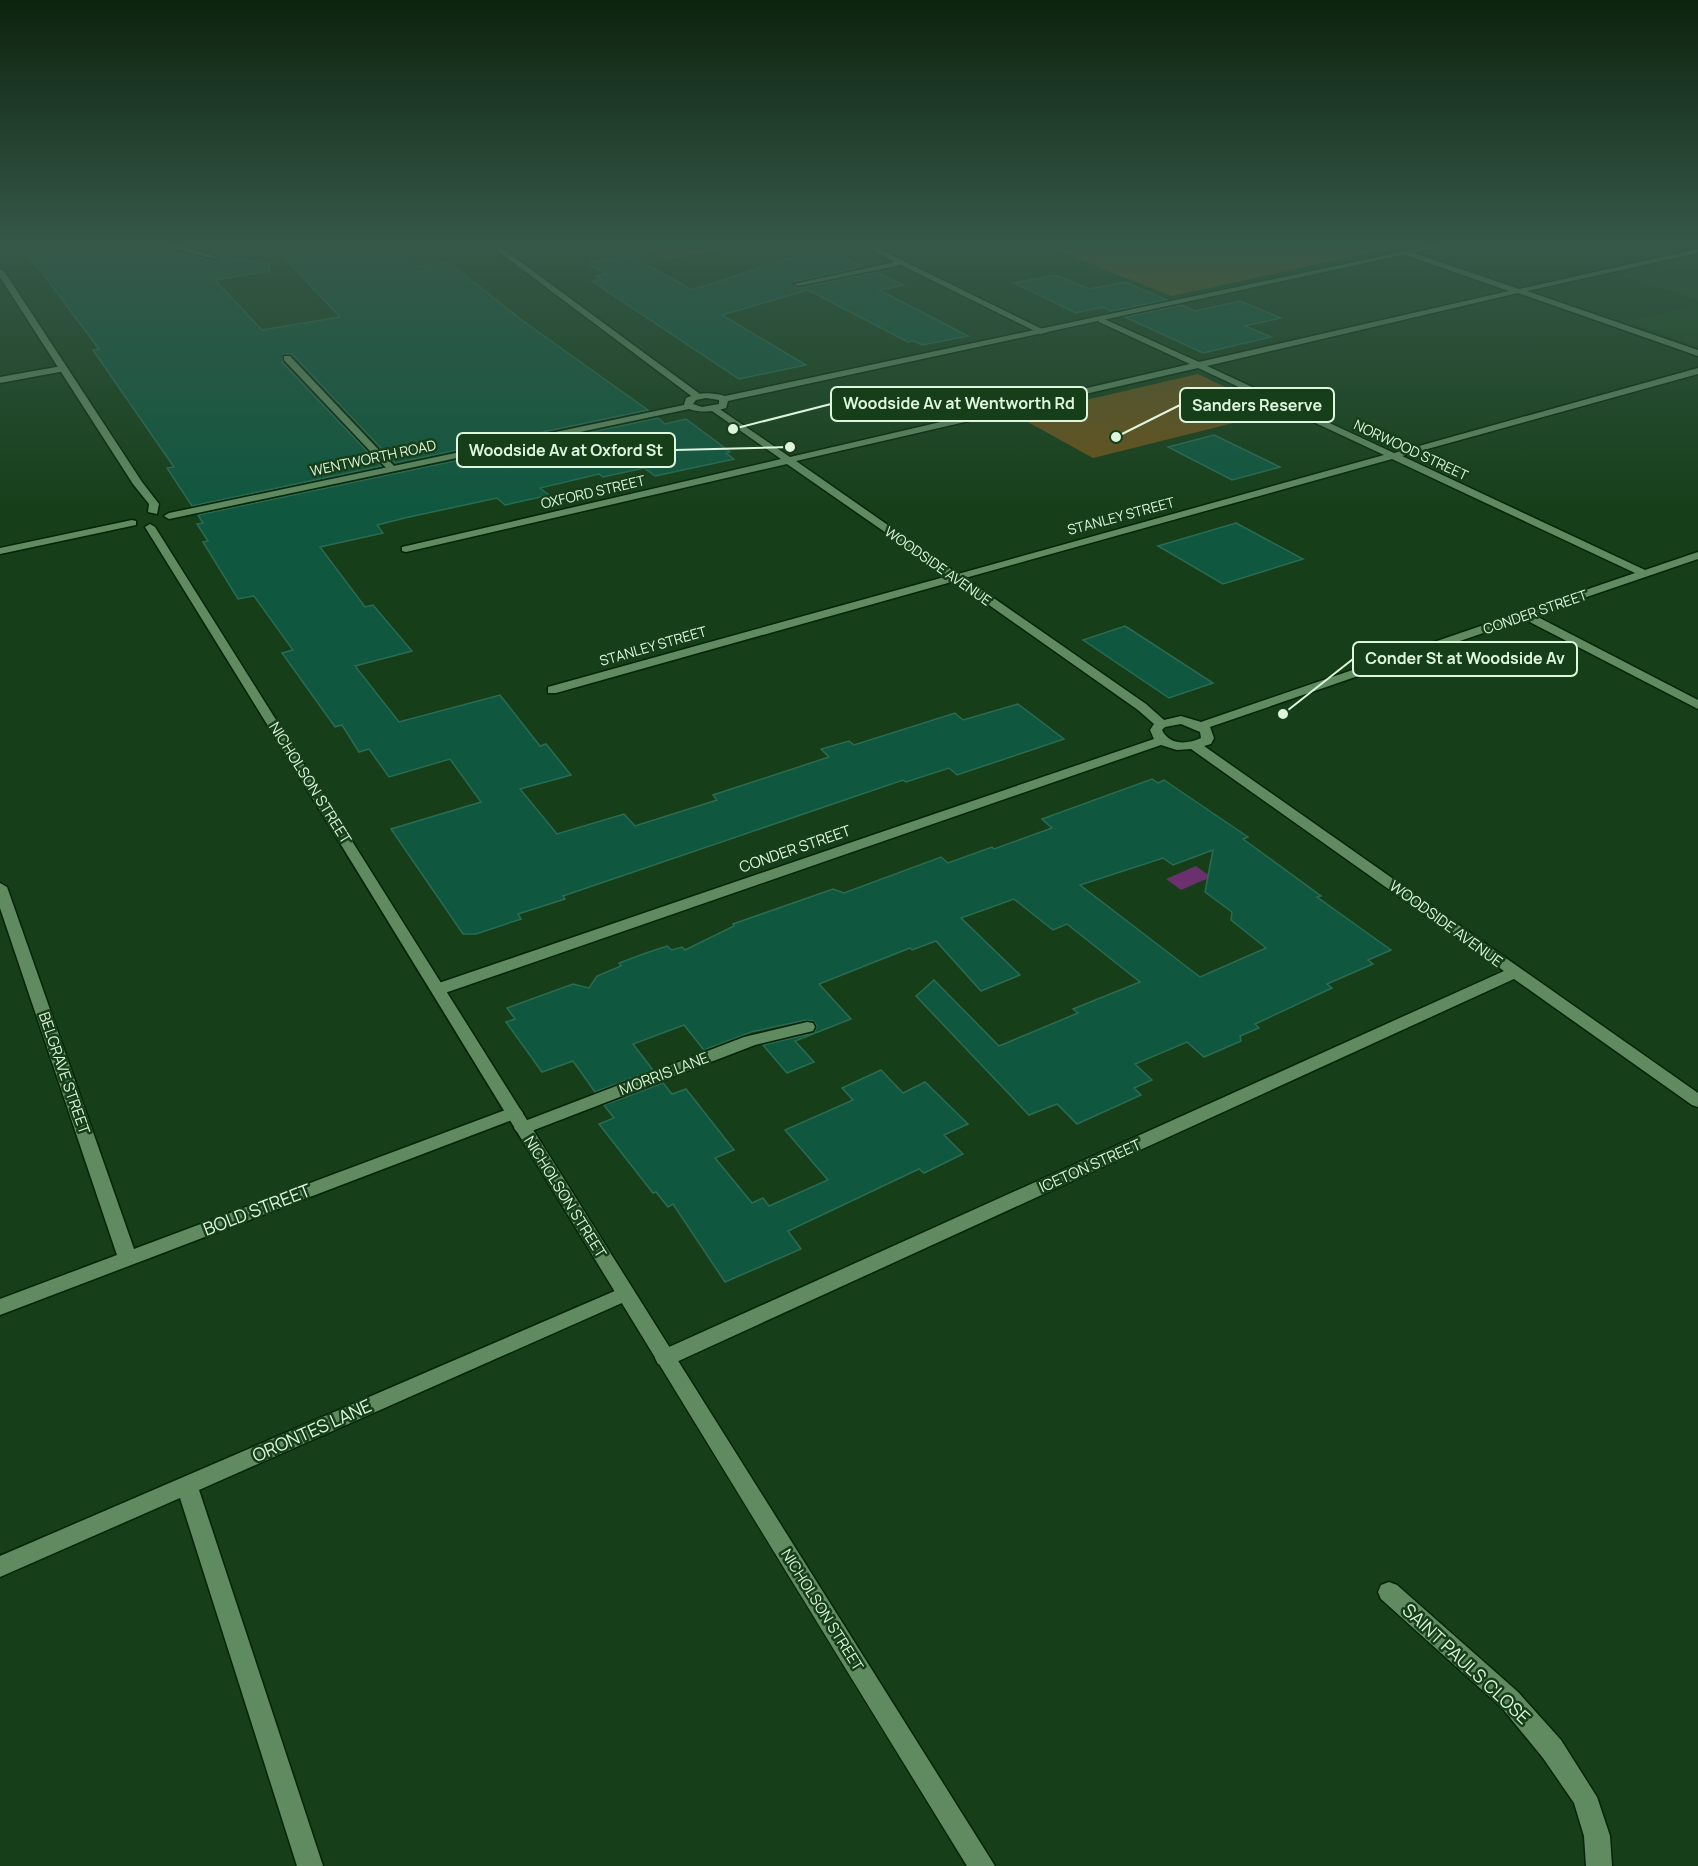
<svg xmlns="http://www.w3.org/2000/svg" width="1698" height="1866" font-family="Manrope,sans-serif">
  <rect width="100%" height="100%" fill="#163f19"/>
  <g fill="#1a4a1e">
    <polygon points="1698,258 1698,300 1620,275"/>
    <polygon points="1698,304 1698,346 1627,322"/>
  </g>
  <g fill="#6b531a">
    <polygon points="671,246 723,246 728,249 667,260 650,250"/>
    <polygon points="1045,246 1401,246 1172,296"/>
    <polygon points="1198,374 1278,412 1093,458 1017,416"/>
  </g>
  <polygon fill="#6a316e" points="1196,866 1211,877 1181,890 1166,879"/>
  <g fill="#10573f" stroke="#2a6b52" stroke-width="1.5" fill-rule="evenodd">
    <polygon points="22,246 122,246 129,254 147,250 187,254 213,261 220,257 269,263 269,271 215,280 262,330 340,317 279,252 311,246 393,246 419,267 448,262 523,321 648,410 395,463 292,354 284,354 282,362 381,466 192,506 167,468 174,467 93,350 99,349"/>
    <polygon points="830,252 863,267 794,282 793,286 798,288 876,272 904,285 879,290 968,336 922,345 914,341 908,342 808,290 722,315 806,365 739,379 592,281 601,279 596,276 606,274 588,263 631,256 692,290 786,259"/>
    <polygon points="1056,275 1089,289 1125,282 1167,300 1111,311 1102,307 1076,313 1014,283"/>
    <polygon points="1240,301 1281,318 1245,326 1271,337 1203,353 1125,317 1181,305 1195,311"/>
    <polygon points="658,418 665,424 686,419 730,452 726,453 734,459 655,476 644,468 603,477 599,474 540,488 549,495 505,505 497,498 409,517 377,525 383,533 320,547 365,607 373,605 412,651 355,666 399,722 500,695 540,746 546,744 571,775 520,789 557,834 624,814 635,826 717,800 713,795 829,757 821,749 849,741 854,745 955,713 963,720 1018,704 1064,739 957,775 949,768 906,782 903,780 563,896 565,899 518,914 521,919 476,934 463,934 391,829 481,802 450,759 389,777 369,749 359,752 342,725 335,727 282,653 293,650 254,596 238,599 203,542 208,541 197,524 203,523 198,515"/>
    <polygon points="1214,435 1280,467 1232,480 1168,447"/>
    <polygon points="1236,523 1303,559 1223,584 1158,546"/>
    <polygon points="1125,626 1213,683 1169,698 1083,640"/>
    <path d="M1152,779l6,4 6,-3 84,57 -5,2 78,57 -4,1 74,53 -23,10 5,4 -46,20 5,4 -77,36 4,4 -19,8 1,5 -37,16 -17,-15 -52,22 17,16 -18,8 7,7 -64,29 -20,-20 -28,11 -113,-119 18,-16 65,66 79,-33 -5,-4 67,-27 -73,-58 -14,6 -39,-31 -53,19 59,57 -39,16 -45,-50 -24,9 -2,-2 -91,36 32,35 -56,22 19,21 -27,11 -24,-28 51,-12 3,-7 -4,-5 -7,-1 -55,12 -47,18 -20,-25 -51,19 20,26 -58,22 -22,-31 -31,11 -36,-50 9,-3 -8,-11 66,-24 16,4 8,-12 24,-10 -2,-3 27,-10 21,-7 5,4 10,-3 3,3 49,-24 -1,-2 100,-35 11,4 97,-36 7,6 44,-16 2,2 58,-21 -10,-9zM1213,850l-8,42 27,20 -1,8 35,28 -66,29 -120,-92 83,-27 10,7z"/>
    <polygon points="881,1070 903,1093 925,1082 968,1124 944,1135 963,1154 924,1173 919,1169 788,1231 801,1249 725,1282 673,1204 668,1207 656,1192 653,1193 599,1124 614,1118 604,1105 663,1083 672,1094 686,1089 734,1150 715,1158 752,1203 763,1198 769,1206 828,1180 785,1130 853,1100 842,1088"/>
  </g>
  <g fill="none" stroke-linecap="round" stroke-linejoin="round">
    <defs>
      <g id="service">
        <polygon points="807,1022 813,1023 815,1027 813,1031 755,1045 529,1132 517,1132 514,1128 517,1124 744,1037"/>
        <polygon points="624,1287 631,1289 634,1294 631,1299 199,1490 323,1866 297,1866 180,1498 0,1577 0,1556"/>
      </g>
      <g id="minor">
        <polygon points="166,246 179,246 218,257 214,259"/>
        <polygon points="491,246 499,246 700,394 700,398 694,398"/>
        <polygon points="864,246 873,246 1048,332 1041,334 901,265 798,286 794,284 895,262"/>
        <path d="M1698,249v4l-171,38 171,59v6l-180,-63 -311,73 187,87 304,-85v6l-296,82 243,114 53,-18v7l-164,56 164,85v9l-174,-90 -314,108 4,11 -3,6 -7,2 494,347v14l-6,-2 -178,-126 -842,385 -7,2 -7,-2 -3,-6 3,-6 846,-381 -313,-222 -14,1 -16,-5 -716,248h-12l-2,-4 2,-4 721,-246 -4,-9 4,-6 -16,-14 -183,-129 -399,112h-8v-6l400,-111 -161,-112 -381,88 -4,-1v-4l379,-88 -69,-48v-4l3,-1 75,51 400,-93 -91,-42v-4h3l97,44 310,-71 -104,-36 3,-4 111,38zM1198,368l186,87 -426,119 -162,-113zM1392,459l243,114 -434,149 -20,-6 -17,4 -18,-16 -181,-126zM1181,724l19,8 1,6c-13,6 -31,8 -39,-8l3,-3z"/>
        <polygon points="284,356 290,356 395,467 395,471 389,471 284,360"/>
        <polygon points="62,366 65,367 65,371 0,383 0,377"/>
        <polygon points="0,883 7,887 134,1249 508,1109 520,1109 523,1113 520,1117 0,1315 0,1299 117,1255 0,908"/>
        <polygon points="1389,1582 1397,1585 1518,1692 1561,1740 1597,1797 1610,1836 1612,1866 1586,1866 1584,1836 1574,1803 1543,1758 1502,1708 1381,1599 1378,1592 1381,1585"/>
      </g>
      <g id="tertiary">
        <path d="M1429,246h15l-716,155 -2,7c-13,4 -24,5 -37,1l-520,110 -5,-3 5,-3 515,-108 2,-7c13,-6 25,-6 39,-2zM706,398l13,2v4l-17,3 -9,-3 3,-4z"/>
        <polygon points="0,269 4,271 142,482 159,504 157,514 148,512 149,504 133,484 0,277"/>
        <polygon points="132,520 136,521 136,525 0,554 0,548"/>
        <path d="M150,524l5,3 840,1339h-28c-275,-446 -546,-894 -822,-1339z"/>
      </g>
    </defs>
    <use href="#service" stroke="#052408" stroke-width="3"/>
    <use href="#minor" stroke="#052408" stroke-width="3"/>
    <use href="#tertiary" stroke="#052408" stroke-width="3"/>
    <use href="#service" fill="#608b61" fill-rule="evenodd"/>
    <use href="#minor" fill="#608b61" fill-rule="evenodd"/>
    <use href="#tertiary" fill="#608b61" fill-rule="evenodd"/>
  </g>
  <linearGradient id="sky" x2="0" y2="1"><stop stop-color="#0c230e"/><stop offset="0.48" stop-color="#365849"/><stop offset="1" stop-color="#365849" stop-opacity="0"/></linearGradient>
  <rect width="1698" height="508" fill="url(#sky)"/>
  <g text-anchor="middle" stroke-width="5" stroke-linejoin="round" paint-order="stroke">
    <g font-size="14" fill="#dff6de" stroke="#163f19">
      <text transform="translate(1411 450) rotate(25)" y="5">NORWOOD STREET</text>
      <text transform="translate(373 458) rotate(-12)" y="5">WENTWORTH ROAD</text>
      <text transform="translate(593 492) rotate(-13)" y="5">OXFORD STREET</text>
      <text transform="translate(1121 516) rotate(-15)" y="5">STANLEY STREET</text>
      <text transform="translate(938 566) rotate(35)" y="5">WOODSIDE AVENUE</text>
      <text transform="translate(1535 612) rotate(-19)" y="5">CONDER STREET</text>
      <text transform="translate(653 646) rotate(-16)" y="5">STANLEY STREET</text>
    </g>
    <g font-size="15" fill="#dff6de" stroke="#163f19">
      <text transform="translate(310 783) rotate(58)" y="5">NICHOLSON STREET</text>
      <text transform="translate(795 849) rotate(-19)" y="5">CONDER STREET</text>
      <text transform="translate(1446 924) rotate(36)" y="5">WOODSIDE AVENUE</text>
      <text transform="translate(64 1073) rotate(71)" y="5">BELGRAVE STREET</text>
      <text transform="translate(664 1074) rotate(-21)" y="5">MORRIS LANE</text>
      <text transform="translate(1090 1166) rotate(-24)" y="5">ICETON STREET</text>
      <text transform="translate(565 1197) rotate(58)" y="5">NICHOLSON STREET</text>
      <text transform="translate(822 1610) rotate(58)" y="5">NICHOLSON STREET</text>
    </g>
    <g font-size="18" fill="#dff6de" stroke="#163f19">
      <text transform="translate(257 1210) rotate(-21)" y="6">BOLD STREET</text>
      <text transform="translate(312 1431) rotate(-24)" y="6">ORONTES LANE</text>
      <text transform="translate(1466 1664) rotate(43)" y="6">SAINT PAULS CLOSE</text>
    </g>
  </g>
  <path fill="none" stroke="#dff6de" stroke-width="2" d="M733 429L831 404M1116 437L1180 405M790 447L675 450M1283 714L1353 659"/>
  <g fill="#dff6de" stroke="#163f19" stroke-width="2">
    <circle cx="733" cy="429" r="6"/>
    <circle cx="1116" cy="437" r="6"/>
    <circle cx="790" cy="447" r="6"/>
    <circle cx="1283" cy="714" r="6"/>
  </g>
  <g fill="#163f19" stroke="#dff6de" stroke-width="2">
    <rect x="831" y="387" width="256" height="34" rx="6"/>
    <rect x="1180" y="388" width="154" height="34" rx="6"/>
    <rect x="457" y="433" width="218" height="34" rx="6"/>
    <rect x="1353" y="642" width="224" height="34" rx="6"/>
  </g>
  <g font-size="16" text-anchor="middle" font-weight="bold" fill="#dff6de">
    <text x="959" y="409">Woodside Av at Wentworth Rd</text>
    <text x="1257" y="411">Sanders Reserve</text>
    <text x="566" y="456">Woodside Av at Oxford St</text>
    <text x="1465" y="664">Conder St at Woodside Av</text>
  </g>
</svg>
